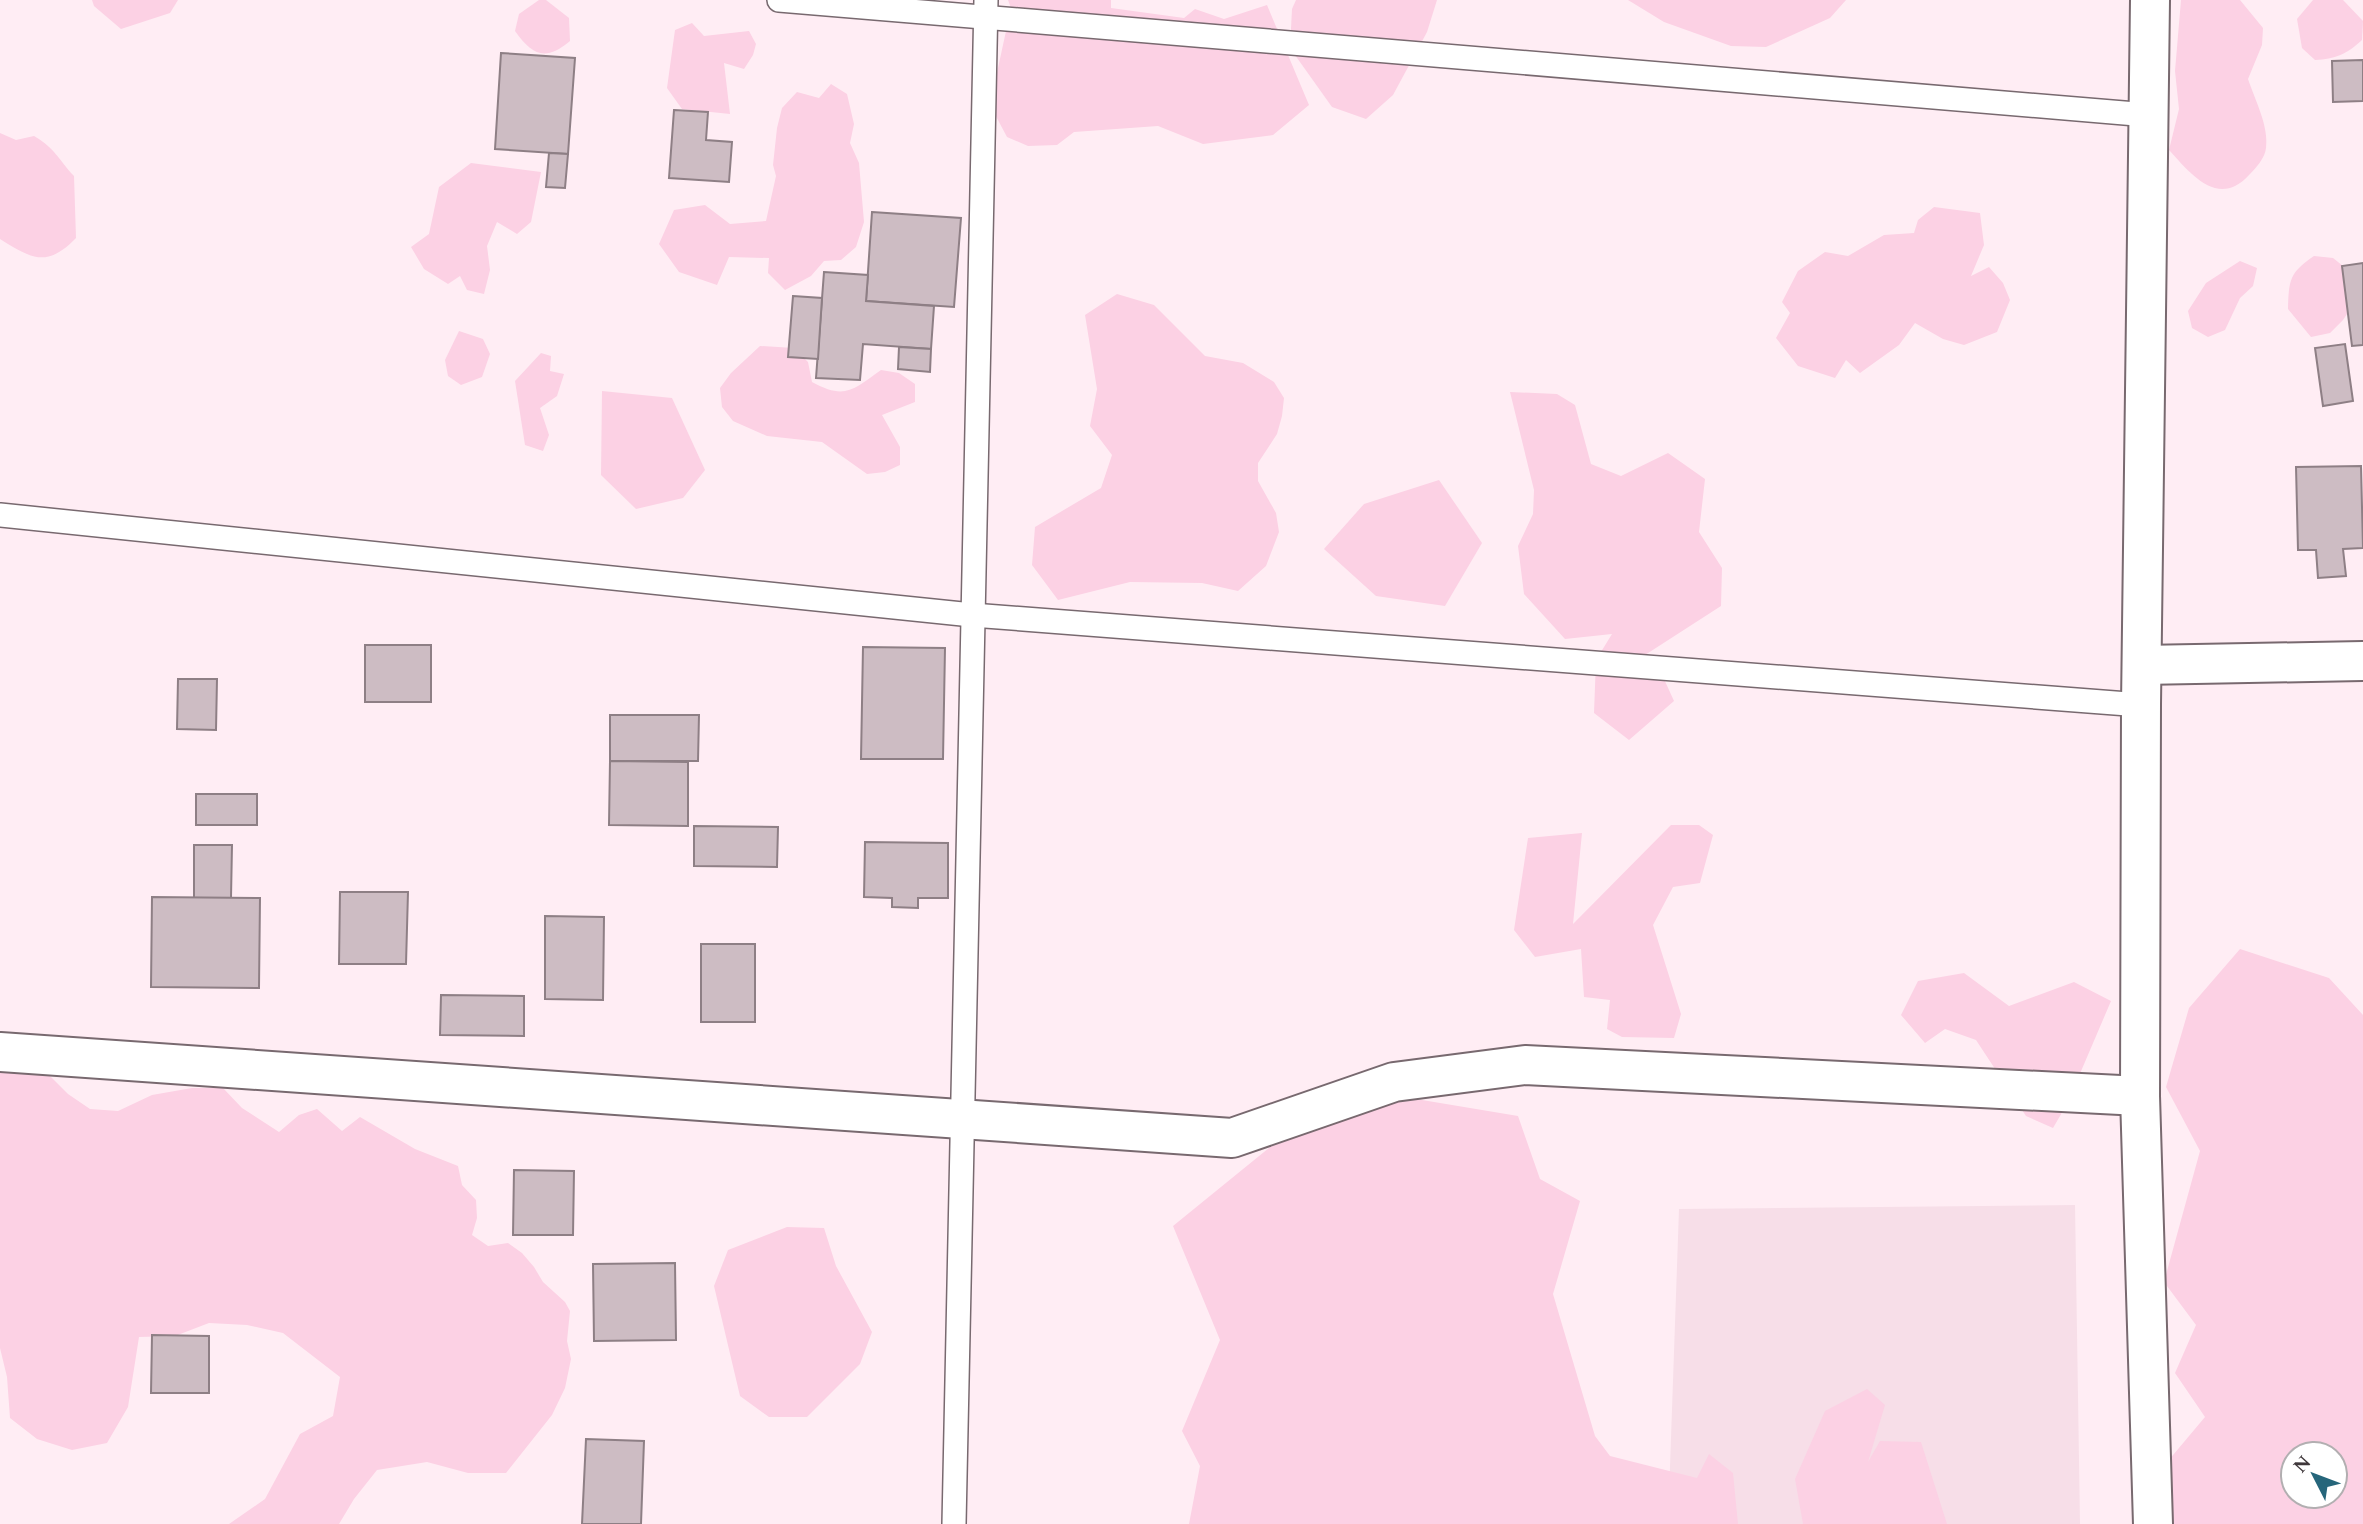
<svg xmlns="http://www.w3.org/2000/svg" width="2363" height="1524" font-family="Spectral,serif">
  <rect width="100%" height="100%" fill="#ffedf4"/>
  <polygon fill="#f7dee8" points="2075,1205 2080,1524 1668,1524 1679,1209"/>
  <g fill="#fcd1e4" fill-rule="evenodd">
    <polygon points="92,0 178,0 170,13 121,29 94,6"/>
    <path d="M539,0h7l23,18 1,23c-25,21 -38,14 -55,-10l4,-17z"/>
    <polygon points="1008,0 1111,0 1111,8 1184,18 1195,9 1224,19 1267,5 1309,105 1273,135 1203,144 1158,126 1074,132 1057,145 1028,146 1007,137 990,105 1011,8"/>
    <polygon points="1296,0 1437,0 1427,32 1393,95 1366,119 1332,107 1290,48 1292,9"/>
    <polygon points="1628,0 1846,0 1830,18 1766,47 1731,46 1664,22"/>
    <path d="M2181,0h59l23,28 -1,17 -14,34c7,21 21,47 18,69 -1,10 -10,20 -17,27 -31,34 -59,-2 -80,-25l10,-41 -4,-38z"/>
    <path d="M2313,0h30l20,21 -1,19c-15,14 -27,19 -47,20l-13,-12 -5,-29z"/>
    <polygon points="692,23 704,36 749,31 756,44 753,55 744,69 724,63 730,114 682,109 667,88 675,30"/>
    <polygon points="831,84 847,94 854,124 850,143 859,163 864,222 856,247 841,260 824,261 811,276 785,290 768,273 769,258 729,257 717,285 679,272 659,244 674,210 705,205 730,224 766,221 776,176 773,165 777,128 782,108 797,92 819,98"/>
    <path d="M0,133l16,7 18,-4c21,12 24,23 40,40l2,62c-29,30 -44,21 -76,1z"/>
    <polygon points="471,163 541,172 531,222 517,234 497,222 487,246 490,270 484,294 467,290 460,276 448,284 424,269 411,247 429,234 439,187"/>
    <polygon points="1934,207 1980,213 1984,245 1971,276 1989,267 2003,283 2010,300 1997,332 1964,345 1943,339 1915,323 1899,345 1860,373 1846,360 1835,378 1798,366 1776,338 1790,313 1782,302 1798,271 1825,252 1848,256 1884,235 1914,233 1918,220"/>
    <path d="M2314,256l19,2 15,12 5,35 -10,15 -13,13 -19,4 -23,-28c1,-29 1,-36 26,-53z"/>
    <polygon points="2240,261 2257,268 2253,286 2240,298 2225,330 2208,337 2192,328 2188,311 2206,283"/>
    <polygon points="1117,294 1154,305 1205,356 1243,363 1274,382 1284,398 1282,416 1277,434 1258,463 1258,481 1276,513 1279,532 1266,566 1238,591 1202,583 1130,582 1058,600 1032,565 1035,527 1101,488 1112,455 1090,426 1097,389 1085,315"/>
    <polygon points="459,331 483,339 490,354 482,377 461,385 448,376 445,360"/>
    <path d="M760,346l34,2 14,14 4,20c33,18 41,8 69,-12l18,3 16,11v18l-33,13 18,32v18l-15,7 -18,2 -45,-32 -55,-6 -34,-15 -11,-14 -2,-19 11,-15z"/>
    <polygon points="541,353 551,356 550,371 564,374 557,396 540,408 549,435 543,451 525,445 515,381"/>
    <polygon points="602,391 672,398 705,470 683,498 636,509 601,475"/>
    <polygon points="1510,392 1557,394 1575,405 1591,464 1621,476 1668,453 1705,479 1699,532 1722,568 1721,606 1645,655 1654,657 1674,701 1629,740 1594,713 1596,660 1612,634 1565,639 1524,594 1518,546 1533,514 1534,490"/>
    <polygon points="1439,480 1482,543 1445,606 1376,596 1324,549 1364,504"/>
    <polygon points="1671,825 1699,825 1713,835 1700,883 1673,887 1653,925 1681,1014 1674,1038 1622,1037 1607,1029 1610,1000 1584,997 1581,949 1535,957 1514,930 1528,838 1582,833 1573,924"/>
    <path d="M2240,949l89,29 34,37v509h-198l3,-63 37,-44 -30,-44 21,-48 -32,-43 36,-131 -34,-64 23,-79zM2293,1454h42v42h-42z"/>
    <polygon points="1964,973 2009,1006 2074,982 2111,1001 2067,1104 2053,1128 2026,1116 1976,1040 1945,1029 1925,1043 1901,1015 1918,981"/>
    <polygon points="0,1063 43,1069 68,1094 90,1109 118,1111 152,1095 192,1088 223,1088 242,1108 279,1132 299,1115 317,1109 342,1131 360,1117 415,1149 458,1166 462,1185 476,1200 477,1218 472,1235 488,1246 508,1243 522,1253 534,1267 543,1282 565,1302 570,1311 567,1341 571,1359 565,1388 552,1415 506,1473 468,1473 427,1462 377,1470 354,1499 339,1524 229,1524 265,1499 300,1434 333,1416 340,1377 283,1333 247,1325 209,1323 175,1336 139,1337 128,1407 107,1443 72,1450 37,1439 10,1418 7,1377 0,1348"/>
    <polygon points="1344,1087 1518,1116 1540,1179 1580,1201 1553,1294 1595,1436 1610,1456 1697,1478 1709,1454 1733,1473 1738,1524 1189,1524 1200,1466 1182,1431 1220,1340 1173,1226"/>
    <polygon points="787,1227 824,1228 836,1266 872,1332 860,1364 807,1417 769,1417 740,1396 714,1286 728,1250"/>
    <polygon points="1867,1389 1885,1405 1868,1462 1880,1441 1921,1442 1947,1524 1803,1524 1795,1479 1825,1411"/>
  </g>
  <g fill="#cdbcc3" stroke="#8e7f85" stroke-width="2">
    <polygon points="501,53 575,58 568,154 495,149"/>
    <polygon points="2363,60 2363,101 2333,102 2332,61"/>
    <polygon points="674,110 708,112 706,140 732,142 729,182 669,178"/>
    <polygon points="549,153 568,154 565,188 546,187"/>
    <polygon points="872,212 961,218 954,307 866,301"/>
    <polygon points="2363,263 2363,345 2352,346 2342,266"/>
    <polygon points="824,272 868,275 866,301 934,306 931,349 863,344 860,380 816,378"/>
    <polygon points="793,296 822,298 818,359 788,357"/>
    <polygon points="2345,344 2353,401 2323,406 2315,348"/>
    <polygon points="899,347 931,349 930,372 898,369"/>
    <polygon points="2361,466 2363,548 2343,549 2346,576 2318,578 2316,550 2298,550 2296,467"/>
    <rect x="365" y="645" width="66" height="57"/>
    <polygon points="863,647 945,648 943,759 861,759"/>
    <polygon points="178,679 217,679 216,730 177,729"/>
    <polygon points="610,715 699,715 698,761 610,761"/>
    <polygon points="610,761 688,762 688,826 609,825"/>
    <rect x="196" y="794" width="61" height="31"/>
    <polygon points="694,826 778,827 777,867 694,866"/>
    <polygon points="865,842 948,843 948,898 918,898 918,908 892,907 892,898 864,897"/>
    <polygon points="194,845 232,845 231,898 194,898"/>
    <polygon points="340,892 408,892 406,964 339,964"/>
    <polygon points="152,897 260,898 259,988 151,987"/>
    <polygon points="545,916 604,917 603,1000 545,999"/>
    <rect x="701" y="944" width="54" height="78"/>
    <polygon points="441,995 524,996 524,1036 440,1035"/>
    <polygon points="514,1170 574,1171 573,1235 513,1235"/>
    <polygon points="675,1263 676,1340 594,1341 593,1264"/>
    <polygon points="152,1335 209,1336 209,1393 151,1393"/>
    <polygon points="586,1439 644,1441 641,1524 582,1524"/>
  </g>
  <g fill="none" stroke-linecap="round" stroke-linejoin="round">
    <defs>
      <g id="service">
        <polyline points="779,0 2148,115"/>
        <polyline points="0,515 972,615 2141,705"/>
        <polyline points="954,1524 986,0"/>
      </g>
      <g id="minor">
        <polyline points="2150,0 2141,705 2140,1096 2153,1524"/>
        <polyline points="2142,665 2363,661"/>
        <polyline points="0,1052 1232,1138 1394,1082 1525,1065 2140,1096"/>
      </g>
    </defs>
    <use href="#service" stroke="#78696f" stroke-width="26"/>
    <use href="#minor" stroke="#78696f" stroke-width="42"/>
    <use href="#service" stroke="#fff" stroke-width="23"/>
    <use href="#minor" stroke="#fff" stroke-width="38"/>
  </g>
  <g transform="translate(2314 1475) rotate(312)"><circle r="33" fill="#ffffff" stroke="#b2afb1" stroke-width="2"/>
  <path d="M0-5L12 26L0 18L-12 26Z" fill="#26667b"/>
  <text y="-10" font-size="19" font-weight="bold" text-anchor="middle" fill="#3f383b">N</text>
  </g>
</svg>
